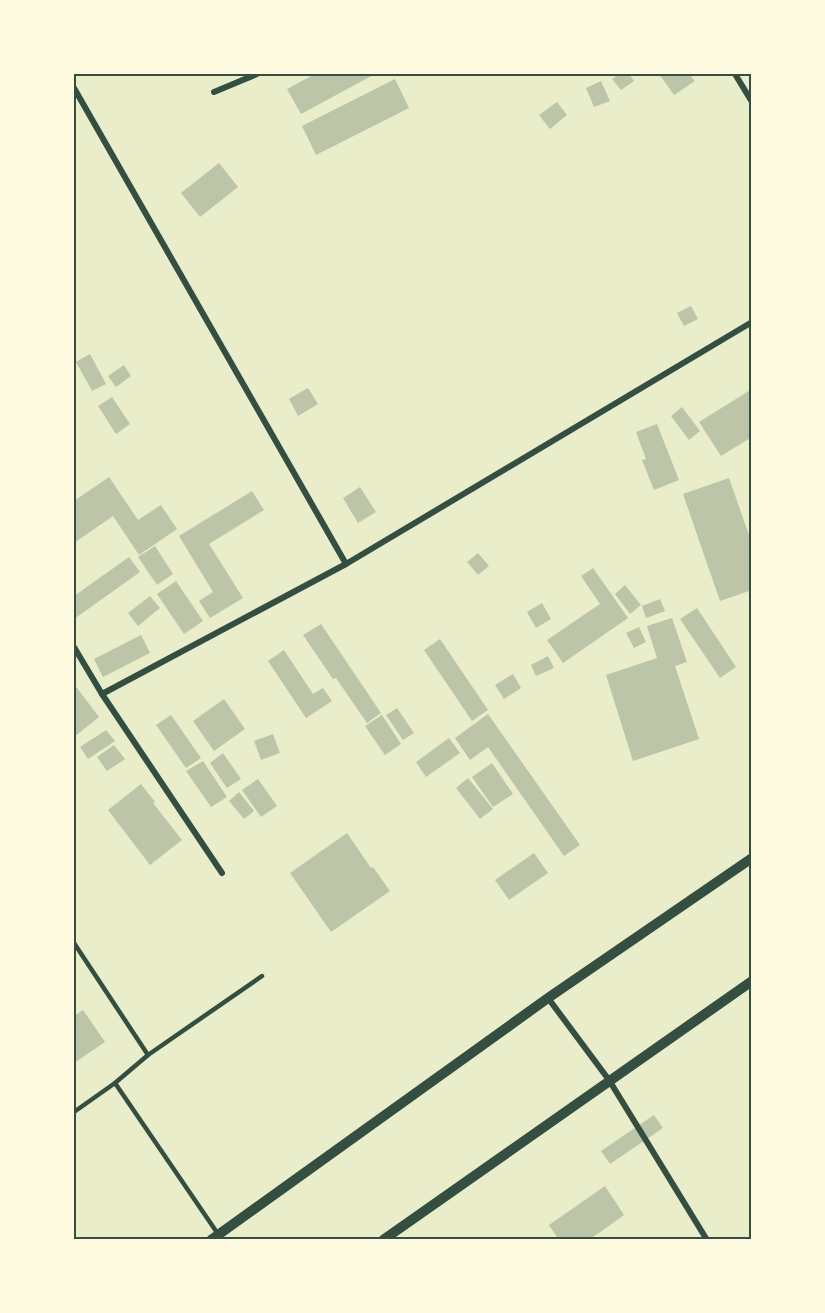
<svg xmlns="http://www.w3.org/2000/svg" width="825" height="1313" font-family="Raleway,sans-serif">
  <rect width="100%" height="100%" fill="#e9edc9"/>
  <g fill="#bcc5a7">
    <polygon points="315,74 375,74 301,114 287,89"/>
    <polygon points="619,74 629,74 634,81 621,90 612,79"/>
    <polygon points="659,74 689,74 695,81 674,95"/>
    <polygon points="395,79 409,108 316,155 302,126"/>
    <polygon points="601,81 610,101 594,107 586,88"/>
    <polygon points="557,102 567,115 550,129 539,115"/>
    <polygon points="219,163 238,187 200,217 181,193"/>
    <polygon points="691,306 698,319 684,326 677,313"/>
    <polygon points="90,354 106,384 92,391 76,362"/>
    <polygon points="124,365 131,376 116,387 108,376"/>
    <polygon points="308,388 318,404 298,416 289,399"/>
    <polygon points="752,389 752,437 721,456 699,422"/>
    <polygon points="112,397 130,424 116,434 98,406"/>
    <polygon points="682,407 700,431 689,440 671,416"/>
    <polygon points="657,424 679,480 654,490 642,460 646,459 636,432"/>
    <polygon points="109,477 138,520 161,505 177,529 139,555 113,516 74,543 74,501"/>
    <polygon points="729,478 752,544 752,590 720,601 683,494"/>
    <polygon points="360,487 376,512 358,523 343,498"/>
    <polygon points="252,491 264,510 209,544 243,598 210,618 199,601 213,592 179,536"/>
    <polygon points="155,546 173,574 157,585 138,557"/>
    <polygon points="478,553 489,566 478,575 467,562"/>
    <polygon points="129,557 140,572 74,619 74,596"/>
    <polygon points="593,568 628,618 563,663 547,640 600,604 581,576"/>
    <polygon points="176,581 203,621 184,634 157,594"/>
    <polygon points="625,585 641,605 630,614 615,594"/>
    <polygon points="150,596 160,608 138,626 128,613"/>
    <polygon points="660,599 665,611 646,618 642,606"/>
    <polygon points="542,603 551,619 536,628 527,612"/>
    <polygon points="697,608 736,667 720,678 680,619"/>
    <polygon points="672,618 687,662 675,666 699,739 633,761 606,675 657,658 647,626"/>
    <polygon points="321,624 381,713 367,723 336,678 333,679 303,635"/>
    <polygon points="639,627 646,642 634,648 626,633"/>
    <polygon points="141,635 150,653 103,677 94,659"/>
    <polygon points="440,639 488,710 472,721 424,650"/>
    <polygon points="284,650 313,694 323,688 332,701 306,718 268,661"/>
    <polygon points="548,656 554,668 536,676 531,665"/>
    <polygon points="513,674 521,688 504,699 495,685"/>
    <polygon points="74,684 99,717 74,737"/>
    <polygon points="224,699 245,729 214,751 193,721"/>
    <polygon points="397,708 414,733 403,740 386,715"/>
    <polygon points="488,714 580,845 564,856 488,747 470,760 455,738"/>
    <polygon points="171,715 201,758 186,768 156,725"/>
    <polygon points="382,715 401,744 385,755 365,726"/>
    <polygon points="106,730 115,741 88,759 80,747"/>
    <polygon points="273,734 280,753 261,760 254,741"/>
    <polygon points="449,738 460,753 426,777 416,762"/>
    <polygon points="114,745 125,759 107,771 97,757"/>
    <polygon points="223,753 241,779 227,788 210,763"/>
    <polygon points="203,761 227,797 211,807 186,771"/>
    <polygon points="492,763 513,794 493,807 472,777"/>
    <polygon points="468,778 493,809 480,819 456,788"/>
    <polygon points="258,779 277,806 261,817 242,790"/>
    <polygon points="141,784 155,802 153,803 182,840 150,865 108,810"/>
    <polygon points="239,792 254,811 244,819 229,801"/>
    <polygon points="347,833 371,868 373,867 390,891 331,932 290,873"/>
    <polygon points="534,853 548,873 509,900 495,880"/>
    <polygon points="83,1010 105,1042 74,1063 74,1016"/>
    <polygon points="654,1115 663,1128 610,1164 601,1151"/>
    <polygon points="605,1186 624,1215 589,1240 559,1240 549,1225"/>
  </g>
  <g fill="none" stroke-linecap="round" stroke-linejoin="round">
    <g stroke="#344e41" stroke-width="4.5">
      <polyline points="74,943 148,1055"/>
      <polyline points="115,1083 218,1234"/>
      <polyline points="74,1112 115,1083 148,1055 262,976"/>
    </g>
    <g stroke="#344e41" stroke-width="6">
      <polyline points="735,74 752,102"/>
      <polyline points="74,88 346,564"/>
      <polyline points="214,92 257,74"/>
      <polyline points="74,647 102,694 222,873"/>
      <polyline points="102,694 346,564 752,322"/>
      <polyline points="548,998 609,1080 707,1240"/>
    </g>
    <g stroke="#344e41" stroke-width="10">
      <polyline points="211,1240 548,998 752,858"/>
      <polyline points="383,1240 752,981"/>
    </g>
  </g>
  <rect width="825" height="1313" fill="none" stroke="#fefae0" stroke-width="150"/>
  <rect x="75" y="75" width="675" height="1163" fill="none" stroke="#344e41" stroke-width="2"/>
</svg>
